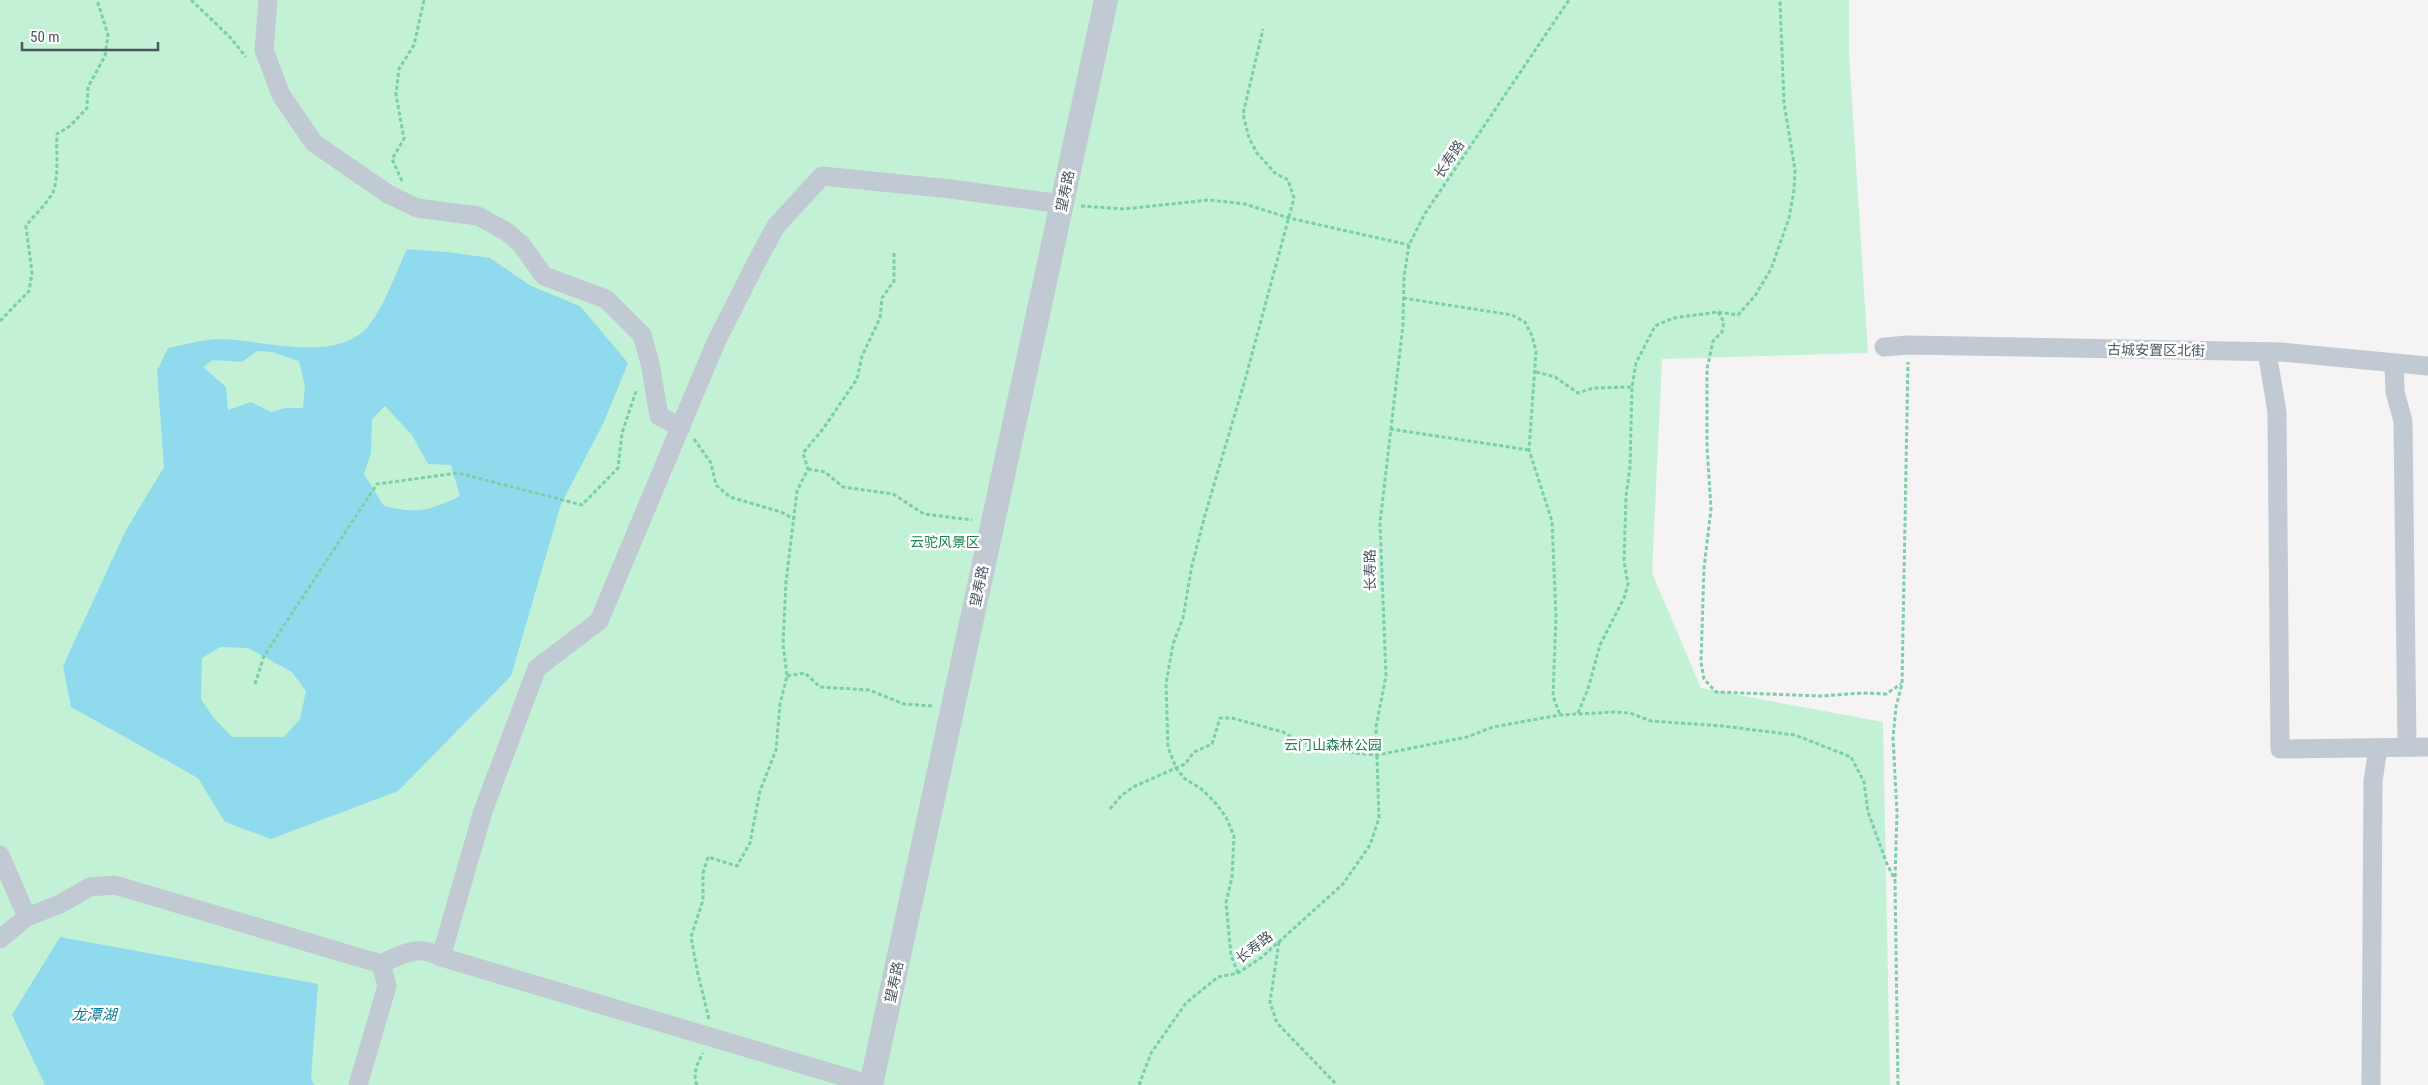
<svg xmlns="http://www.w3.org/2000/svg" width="2428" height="1085" font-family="'Roboto Condensed','Noto Sans SC',sans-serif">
  <rect width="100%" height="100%" fill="#f5f3f3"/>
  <polygon fill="#c3f1d5" points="0,0 1849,0 1849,54 1868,353 1662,359 1652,573 1701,688 1883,722 1890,1085 0,1085"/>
  <g fill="#90daee" fill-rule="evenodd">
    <path d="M407,249l41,3 42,6 41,28 49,20 48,57 -25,61 -42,80 -50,172 -113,115 -127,48 -46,-17 -27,-44 -127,-71 -8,-41 63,-136 38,-63 -7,-96 11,-23c17,-3 35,-9 53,-9 44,1 122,27 151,-18 15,-21 24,-49 35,-72zM257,351l15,1 27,9 6,25 -2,22h-18l-14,4 -20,-10 -23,8 -2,-23 -23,-20 10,-7 29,2zM385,406l27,29 16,29 23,1 9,31c-32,15 -41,18 -76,10l-20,-32 7,-21 1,-34zM220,647l28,1 44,24 14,19 -6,28 -16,18h-52l-19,-20 -12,-18 1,-41z"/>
    <polygon points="60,937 318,984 311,1078 314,1085 45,1085 12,1015"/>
  </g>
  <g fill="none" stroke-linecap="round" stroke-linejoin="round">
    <g stroke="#7ad0a6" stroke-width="3" stroke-dasharray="4 2.5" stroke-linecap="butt">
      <polyline points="191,0 230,37 246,57"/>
      <polyline points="402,181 392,159 404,139 396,94 399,69 414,45 424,0"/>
      <polyline points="1081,206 1124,209 1209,200 1245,204 1289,218 1409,245"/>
      <polyline points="1403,298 1512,315 1525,322 1532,336 1536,351 1529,450 1552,521 1556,617 1553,696 1560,715"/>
      <polyline points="1718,312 1724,322 1722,332 1713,341 1707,369 1707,447 1711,509 1704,568 1701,662 1704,679 1716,692 1820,696 1863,693 1886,694 1901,684"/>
      <path d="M0,321l29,-30 3,-18 -6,-47c8,-11 21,-22 27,-34 6,-13 3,-42 4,-58l13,-8 17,-18 1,-21 17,-31 3,-21 -11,-35"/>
      <polyline points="1536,372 1555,377 1578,393 1593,388 1632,387"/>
      <polyline points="1390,429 1529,450"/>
      <polyline points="694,439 711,463 716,485 730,497 781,512 794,519"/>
      <polyline points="808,469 825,472 843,487 893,494 924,514 972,520"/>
      <polyline points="787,676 805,673 820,687 869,690 904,704 933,706"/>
      <polyline points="255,684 264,656 377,484 458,473 582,505 618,468 622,433 636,391"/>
      <polyline points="1578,713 1588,689 1600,645 1624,598 1628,584 1624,561 1626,496 1630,467 1632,387 1636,363 1655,326 1673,318 1718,312 1738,315 1755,296 1771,269 1789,218 1794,190 1795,170 1784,103 1780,0"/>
      <polyline points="1110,809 1121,796 1133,787 1185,764 1194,752 1212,744 1220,718 1232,718 1283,732 1295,739 1331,751 1377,755 1467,737 1493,727 1526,721 1560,715 1614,712 1630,713 1651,721 1722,726 1795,735 1851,757 1864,782 1868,812 1887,864 1895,880"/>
      <polyline points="1279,942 1270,1002 1277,1023 1337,1085"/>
      <polyline points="1238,973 1231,955 1226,903 1232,877 1234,836 1226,817 1214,801 1200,788 1185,779 1176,768 1168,747 1166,684 1173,644 1183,618 1192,565 1205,515 1245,380 1294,198 1288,180 1275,173 1257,153 1249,138 1243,114 1263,29"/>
      <polyline points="709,1019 697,970 691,937 703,900 703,873 708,857 737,866 750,843 760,791 776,750 780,704 787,676 783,644 786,582 797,491 808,469 803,453 823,429 857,379 862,356 880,318 882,298 894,281 894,253"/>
      <path d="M697,1085c-5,-11 1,-23 6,-32"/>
      <polyline points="1139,1085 1151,1053 1186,1003 1218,977 1238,973 1262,957 1343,884 1370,845 1379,818 1376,727 1386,676 1380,523 1403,325 1404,277 1409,245 1424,215 1569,0"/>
      <polyline points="1898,1085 1895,880 1897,812 1893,738 1896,707 1902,684 1908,362"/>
    </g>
    <g stroke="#c1cad2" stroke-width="19">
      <polyline points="268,0 264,50 281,95 314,143 388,194 417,208 478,216 507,232 521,244 544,276 606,299 642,335 650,363 659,416 681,427"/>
      <polyline points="1884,347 1908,345 2281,352 2428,366"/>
      <polyline points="2267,352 2277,412 2280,749 2428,747"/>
      <polyline points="2394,363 2395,392 2403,421 2407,747"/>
      <polyline points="0,855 27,917"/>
      <path d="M0,939l27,-22 33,-13 30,-17 25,-2 266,79c22,-10 36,-20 60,-7l431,128"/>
      <polyline points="441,957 483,811 537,668 599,621 716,342 756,263 776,226 822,176 951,189 1062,204"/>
      <polyline points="358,1085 387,986 381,964"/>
      <polyline points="2371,1085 2373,781 2378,748"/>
    </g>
    <polyline stroke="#c1cad2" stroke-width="24" points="871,1085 1106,0"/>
  </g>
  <g text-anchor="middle" stroke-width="5" stroke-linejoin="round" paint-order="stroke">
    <g font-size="14" fill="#4a5661" stroke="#fff">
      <text transform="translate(1449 159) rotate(-56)" y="5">长寿路</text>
      <text transform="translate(1065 191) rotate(-78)" y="5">望寿路</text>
      <text transform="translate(2156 350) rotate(1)" y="5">古城安置区北街</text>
      <text transform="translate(1370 570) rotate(-91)" y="5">长寿路</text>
      <text transform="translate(979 586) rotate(-78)" y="5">望寿路</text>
      <text transform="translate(1254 947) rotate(-37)" y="5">长寿路</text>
      <text transform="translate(894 982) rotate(-78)" y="5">望寿路</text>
    </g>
    <g font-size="14" fill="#17864f" stroke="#fff">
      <text x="945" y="547">云驼风景区</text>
      <text x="1333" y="750">云门山森林公园</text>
    </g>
    <g font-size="15" font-style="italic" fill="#0c7c9b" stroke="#fff">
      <text x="94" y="1020">龙潭湖</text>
    </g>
  </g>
  <path d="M22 42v8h136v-8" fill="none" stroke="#4a5661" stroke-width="2.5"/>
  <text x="30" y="42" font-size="15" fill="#4a5661" stroke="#ffffff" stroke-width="4" paint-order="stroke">50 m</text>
</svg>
